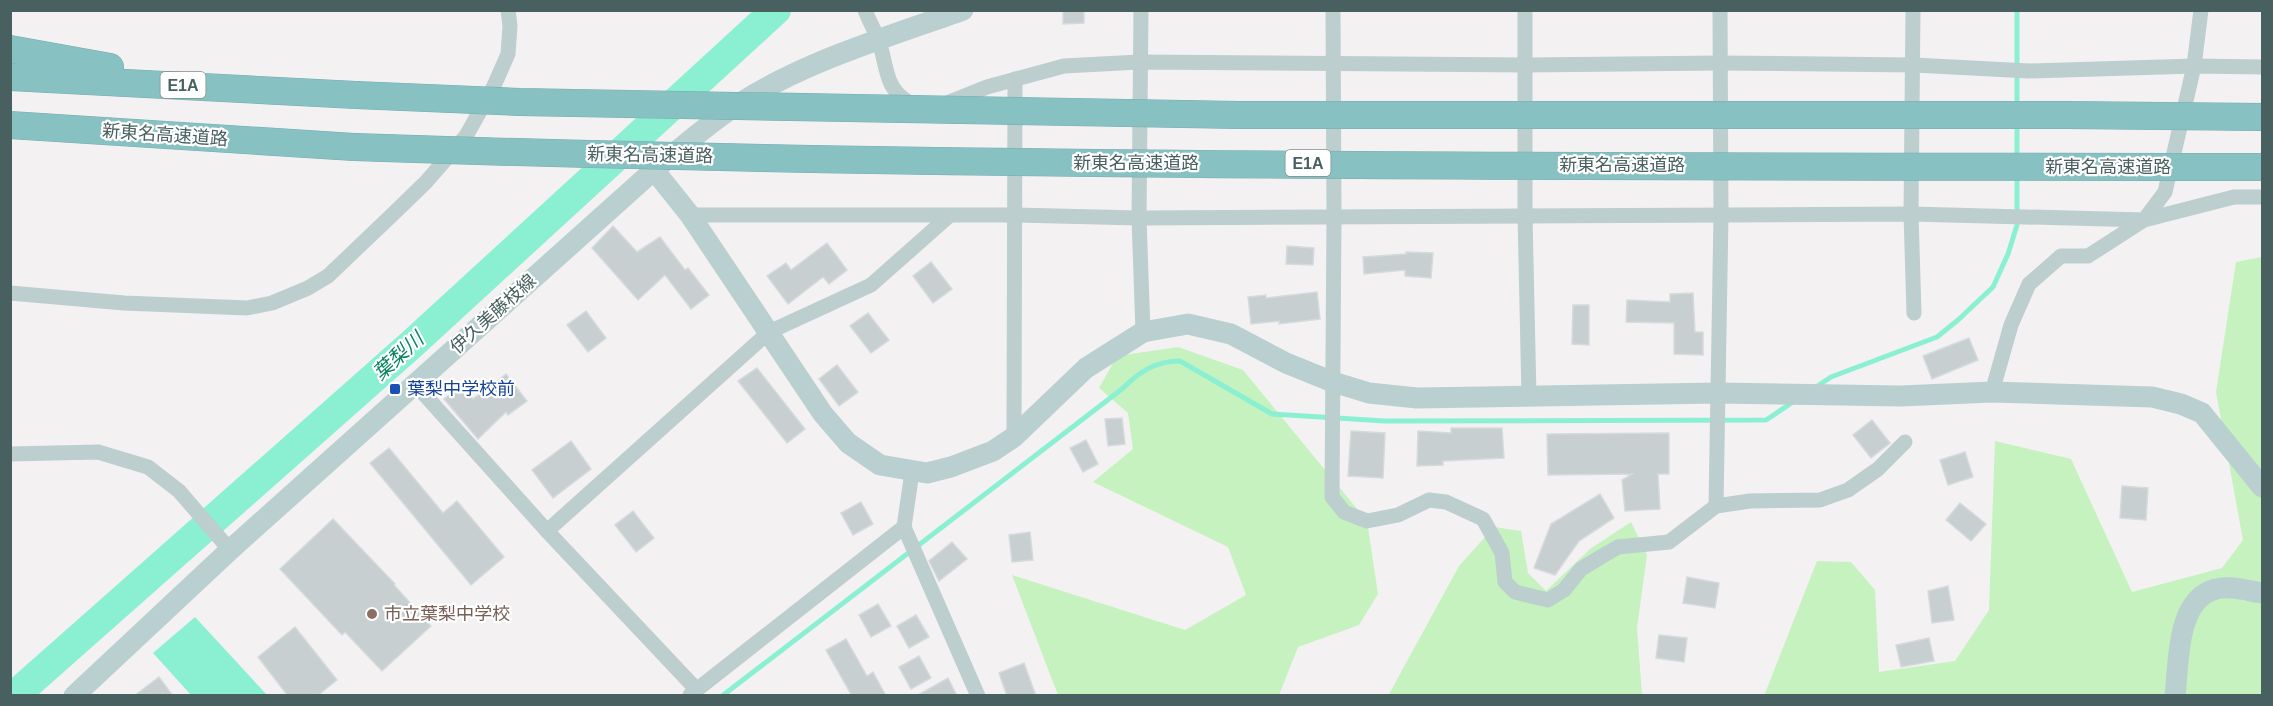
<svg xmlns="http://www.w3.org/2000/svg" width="2273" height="706" font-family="Helvetica,'Noto Sans JP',sans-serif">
  <rect width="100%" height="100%" fill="#f4f1f3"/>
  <g fill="#c5f2bf">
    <polygon points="2262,257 2262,695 1764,696 1817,561 1851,562 1875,590 1879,672 1955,661 1989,610 1995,441 2071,459 2132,592 2222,568 2243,540 2216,392 2236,262"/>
    <polygon points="1178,347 1243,370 1367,521 1378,594 1359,625 1298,647 1279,695 1058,695 1012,575 1185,630 1246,595 1228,547 1093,482 1133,449 1128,413 1099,388 1117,356"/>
    <polygon points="1631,522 1647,555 1637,628 1642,695 1388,696 1459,566 1494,527 1521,531 1528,573 1546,591 1590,549"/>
  </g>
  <polygon fill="#8bf0d2" points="195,617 267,695 191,695 153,653"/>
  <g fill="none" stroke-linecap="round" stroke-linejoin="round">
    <g stroke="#8bf0d2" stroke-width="5">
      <polyline points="2017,108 2017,10"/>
      <polyline points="2017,159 2017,123"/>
      <polyline points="1816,387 1831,377 1937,337 1958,320 1993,287 2008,254 2017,225 2017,174"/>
      <path d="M722,696l400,-307c17,-17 33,-28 58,-28l92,53 113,7 381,-1 27,-18"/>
    </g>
    <polyline stroke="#8bf0d2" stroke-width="30" points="14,696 413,343 776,10"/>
  </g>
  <g fill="#c8cfd1" stroke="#d5dbdd" stroke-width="1.5">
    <polygon points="1063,10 1084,10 1084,23 1063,24"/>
    <polygon points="613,226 637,252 660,237 685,270 688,268 709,295 691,309 665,275 638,300 592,248"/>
    <polygon points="827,243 847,270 829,284 823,277 788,304 767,276 786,263 791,270"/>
    <polygon points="1287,246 1314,248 1313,265 1286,264"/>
    <polygon points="1406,252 1433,253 1431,278 1405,276 1405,270 1364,274 1363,257 1406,254"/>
    <polygon points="931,262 952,289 933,303 913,276"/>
    <polygon points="1317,292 1320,319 1279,324 1279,321 1251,324 1248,297 1266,295 1266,298"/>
    <polygon points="1693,293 1695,332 1703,332 1703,355 1674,354 1674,323 1626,322 1627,300 1670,302 1670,294"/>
    <polygon points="1573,305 1589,305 1589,345 1572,344"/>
    <polygon points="586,311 606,338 588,352 567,325"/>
    <polygon points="868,313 889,340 871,353 850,326"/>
    <polygon points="1969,338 1978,360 1932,379 1923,356"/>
    <polygon points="837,365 858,392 839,406 819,379"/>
    <polygon points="757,368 805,429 787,443 738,381"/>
    <polygon points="506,374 527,401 508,415 506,412 478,439 444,399 462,385 473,399"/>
    <polygon points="1122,418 1125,444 1108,446 1105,419"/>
    <polygon points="1872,420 1890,443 1871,458 1853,435"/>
    <polygon points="1451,428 1502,428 1504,458 1443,461 1443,465 1417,466 1418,431 1451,433"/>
    <polygon points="1351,431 1385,433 1383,478 1348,476"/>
    <polygon points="1669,433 1669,474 1658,474 1660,509 1625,511 1622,480 1632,474 1548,475 1547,434"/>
    <polygon points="1086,440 1098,464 1083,472 1070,448"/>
    <polygon points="571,441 591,469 553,498 532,470"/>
    <polygon points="389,448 443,513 457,501 504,557 471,585 370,463"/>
    <polygon points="1965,452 1973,477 1948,485 1940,460"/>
    <polygon points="2122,486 2148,488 2146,520 2120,518"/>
    <polygon points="1600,494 1614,518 1579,541 1555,575 1534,568 1551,524"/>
    <polygon points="861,502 873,524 853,535 841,513"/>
    <polygon points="1960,503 1986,524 1971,541 1946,520"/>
    <polygon points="633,511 654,538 636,552 615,525"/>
    <polygon points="333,519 395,584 394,585 431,626 382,671 345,632 342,635 280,569"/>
    <polygon points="1030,532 1033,560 1012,562 1009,535"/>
    <polygon points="952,542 967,559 939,581 929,561"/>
    <polygon points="1687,577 1719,583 1715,608 1683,603"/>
    <polygon points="1948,586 1954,620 1932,623 1928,591"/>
    <polygon points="878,604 891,626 871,637 859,615"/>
    <polygon points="916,615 929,637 909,648 897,626"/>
    <polygon points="295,627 337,680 317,696 288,696 258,657"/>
    <polygon points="1659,635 1687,638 1684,662 1656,658"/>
    <polygon points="1929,638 1934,661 1901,667 1896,645"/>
    <polygon points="846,639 867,676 873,672 886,696 852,696 826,650"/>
    <polygon points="919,656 931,678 911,689 899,667"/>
    <polygon points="1024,663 1036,696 1007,696 999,673"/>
    <polygon points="159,677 173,696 134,696"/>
    <polygon points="948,678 957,696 916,696"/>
  </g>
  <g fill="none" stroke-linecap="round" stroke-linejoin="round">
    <defs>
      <g id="highway">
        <polyline points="10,49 110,67"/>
        <polyline points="10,77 356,95"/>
        <polyline points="10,125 354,147"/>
      </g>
    </defs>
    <use href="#highway" stroke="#73adad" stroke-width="28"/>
    <g stroke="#bccece" stroke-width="15">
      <path d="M865,10c4,11 10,21 14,31 9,28 5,50 35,64"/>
      <polyline points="1141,10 1139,218 1143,332"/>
      <polyline points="1333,10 1334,217 1332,497 1344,512 1367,521 1398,515 1429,500 1446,502 1483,519 1502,553 1505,582 1515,592 1548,600 1564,590 1581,569 1599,558 1618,547 1669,542 1716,506 1750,501 1820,500 1848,490 1878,469 1905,442"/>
      <polyline points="1525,10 1525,215 1529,397"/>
      <polyline points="1913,10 1911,214 1914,313"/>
      <polyline points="947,103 987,87 1064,66 1139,62 1525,65 1720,63 1914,65 2029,71 2194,66 2262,67"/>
      <polyline points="690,215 1015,215 1139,218 1911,214 2144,220 2234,197 2262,197"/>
      <polyline points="10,293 124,303 247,308 272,303 308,288 328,276 393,214 426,182 466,136 493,88 508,54 510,26 508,10"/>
      <polyline points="415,384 547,531 697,690"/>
      <polyline points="1992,392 2011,325 2029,284 2061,256 2088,256 2144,220 2165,192 2194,66 2201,10"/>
      <polyline points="1014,437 1015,79"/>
      <polyline points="10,454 98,452 148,467 179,491 230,550"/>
      <polyline points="912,472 904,527 978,696"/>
      <polyline points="1716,506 1721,216 1720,10"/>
      <polyline points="547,531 769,332 871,285 949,216"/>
      <polyline points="690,695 904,527"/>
    </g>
    <g stroke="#bad0d0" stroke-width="21">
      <polyline points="654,170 690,215 823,414 848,443 880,465 927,473 951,467 993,451 1014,437 1086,368 1143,332 1188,324 1231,334 1286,363 1333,382 1369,393 1417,398 1718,393 1901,396 1992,392 2152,397 2181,404 2202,413 2262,487"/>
      <path d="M74,696l156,-146 424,-380c28,-23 56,-48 86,-67 68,-43 148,-66 223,-93"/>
      <path d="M2175,696c4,-34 1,-97 41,-107 14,-4 32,2 46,4"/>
    </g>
    <use href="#highway" stroke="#88c1c2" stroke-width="27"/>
    <defs>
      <g id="highway-bridge">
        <polyline points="356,95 520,102 1239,115 2067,115 2262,117"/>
        <path d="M354,147c636,22 1272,19 1908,20"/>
      </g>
    </defs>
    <use href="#highway-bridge" stroke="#73adad" stroke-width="28" stroke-linecap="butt"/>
    <use href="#highway-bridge" stroke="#88c1c2" stroke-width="27"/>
  </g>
  <rect fill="#1a4fb4" stroke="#fff" stroke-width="2" x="389" y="383" width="12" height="12" rx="3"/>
  <circle fill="#8d6e63" stroke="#fff" stroke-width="2" cx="372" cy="614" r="6"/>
  <g text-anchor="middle" stroke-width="4.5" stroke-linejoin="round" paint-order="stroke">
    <g fill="#fff" stroke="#7f908f" stroke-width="1.5">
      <rect x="160.5" y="72" width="45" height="26" rx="4.5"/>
      <rect x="1285.5" y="150" width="45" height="26" rx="4.5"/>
    </g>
    <g font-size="16" font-weight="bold" fill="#48605f">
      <text x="183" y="91">E1A</text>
      <text x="1308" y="169">E1A</text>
    </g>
    <g font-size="18" fill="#48605f" stroke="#fff">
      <text transform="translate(165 135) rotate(4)" y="6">新東名高速道路</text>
      <text transform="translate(650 155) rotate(1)" y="6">新東名高速道路</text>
      <text x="1136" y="169">新東名高速道路</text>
      <text x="1622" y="171">新東名高速道路</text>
      <text x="2108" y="173">新東名高速道路</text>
      <text transform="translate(493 314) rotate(-42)" y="6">伊久美藤枝線</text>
    </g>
    <g font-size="18" fill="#164399" stroke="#fff" text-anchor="start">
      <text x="407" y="395">葉梨中学校前</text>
    </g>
    <g font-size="18" fill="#785e54" stroke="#fff" text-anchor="start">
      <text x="384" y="620">市立葉梨中学校</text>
    </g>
    <g font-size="20" font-style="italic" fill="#09845f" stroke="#fff">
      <text transform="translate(398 356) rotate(-42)" y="7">葉梨川</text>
    </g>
  </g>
  <rect width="2273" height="706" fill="none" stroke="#48605f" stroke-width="24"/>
</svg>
